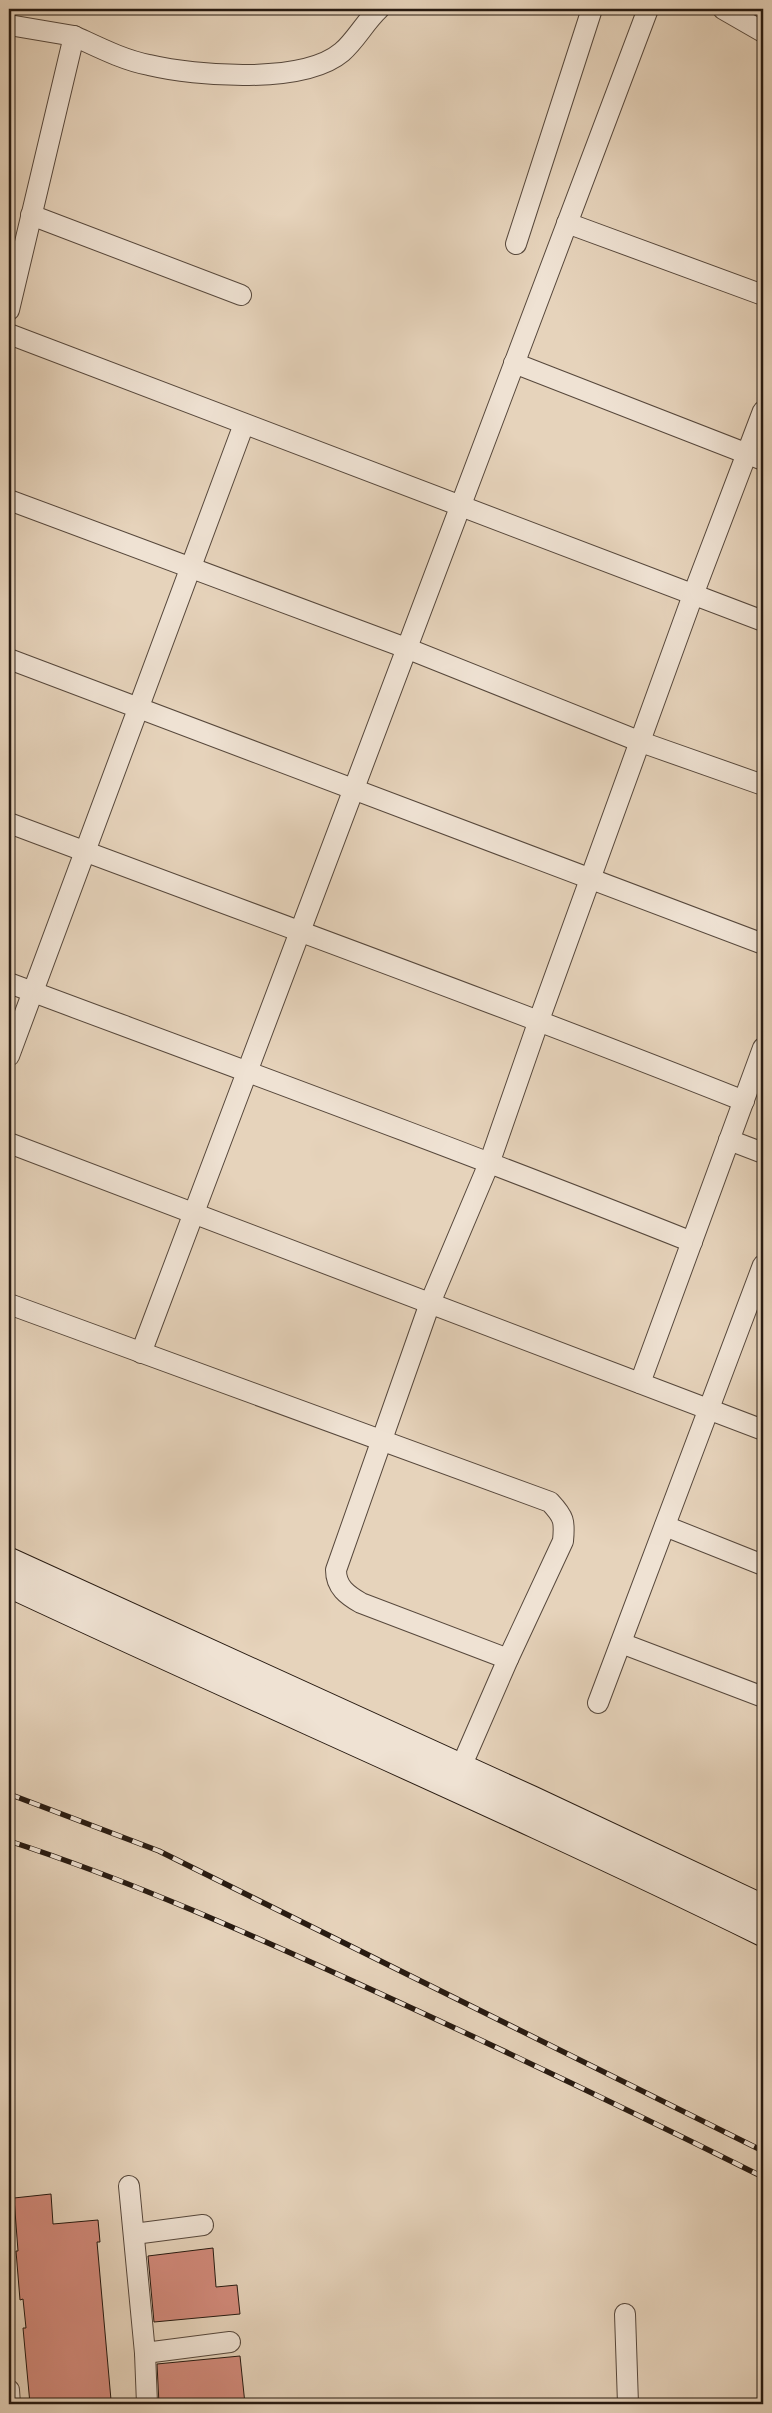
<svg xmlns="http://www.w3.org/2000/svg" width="772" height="2413" font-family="'Old Standard TT',serif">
  <rect width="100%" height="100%" fill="#e6d3bb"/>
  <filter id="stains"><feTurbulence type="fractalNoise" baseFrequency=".004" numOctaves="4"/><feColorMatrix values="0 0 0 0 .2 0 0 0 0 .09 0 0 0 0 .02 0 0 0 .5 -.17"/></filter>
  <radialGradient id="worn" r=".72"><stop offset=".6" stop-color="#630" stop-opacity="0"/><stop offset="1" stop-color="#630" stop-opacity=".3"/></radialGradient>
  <g fill="#d28a7b" stroke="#271a11">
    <polygon points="51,2194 53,2224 98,2220 100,2242 97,2242 111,2400 30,2404 23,2328 26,2328 23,2299 20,2300 16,2251 18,2251 14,2198"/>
    <polygon points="213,2248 216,2287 237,2285 240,2314 154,2322 148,2256"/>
    <polygon points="240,2356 245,2404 159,2404 157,2364"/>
  </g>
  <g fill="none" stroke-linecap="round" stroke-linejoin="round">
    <defs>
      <g id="street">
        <polyline points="723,9 763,32"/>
        <polyline points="9,25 74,36 9,310"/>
        <path d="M74,36c24,11 49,24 75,29 47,11 154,20 193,-13 14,-12 23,-30 37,-43"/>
        <polyline points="31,215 241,295"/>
        <polyline points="567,223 763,295"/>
        <polyline points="516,244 592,9"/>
        <polyline points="9,334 763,621"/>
        <polyline points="514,363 763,460"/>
        <polyline points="9,500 406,648 641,742 763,785"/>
        <polyline points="9,659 763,944"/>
        <path d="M9,823c245,92 491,181 735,278"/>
        <path d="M9,983c228,85 457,169 683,259"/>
        <polyline points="9,1056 244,424"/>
        <polyline points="729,1140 763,1153"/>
        <polyline points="9,1143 763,1430"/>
        <path d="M9,1304l541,198c14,15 15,19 13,39l-55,118 -47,108"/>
        <polyline points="141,1353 648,9"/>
        <polyline points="640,1383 763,1048"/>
        <polyline points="665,1526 763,1565"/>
        <polyline points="621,1643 763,1697"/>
        <path d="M508,1659l-147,-56c-14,-8 -25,-16 -25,-33l94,-267 60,-142 49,-141 154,-425 70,-184"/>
        <polyline points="598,1703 763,1265"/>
        <polyline points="129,2186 145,2353 147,2404"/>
        <polyline points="134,2234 203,2225"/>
        <polyline points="625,2314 628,2404"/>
        <polyline points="145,2353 230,2342"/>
        <polyline points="9,2390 10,2404"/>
      </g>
      <g id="secondary">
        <polyline points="9,1562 531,1800 763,1909"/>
        <path d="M9,1583c251,118 506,227 754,349"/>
      </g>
    </defs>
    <use href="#street" stroke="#57483c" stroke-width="22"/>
    <use href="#secondary" stroke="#271a11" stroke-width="30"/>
    <use href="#street" stroke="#efe2d3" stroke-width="20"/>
    <use href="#secondary" stroke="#efe2d3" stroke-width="28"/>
    <defs>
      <g id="rail">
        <polyline points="9,1794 159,1851 763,2151"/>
        <path d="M9,1841c123,40 243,94 361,148 132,60 263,123 393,188"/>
      </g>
    </defs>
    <use href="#rail" stroke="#271a11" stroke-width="5.5"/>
    <use href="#rail" stroke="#efe2d3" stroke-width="4" stroke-dasharray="11" stroke-linecap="butt"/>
  </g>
  <rect width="772" height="2413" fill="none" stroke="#e6d3bb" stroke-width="30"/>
  <rect x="10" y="10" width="752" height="2393" fill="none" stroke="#271a11" stroke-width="2.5"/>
  <rect x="15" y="15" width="742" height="2383" fill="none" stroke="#271a11"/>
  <rect width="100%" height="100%" filter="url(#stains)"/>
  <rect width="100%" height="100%" fill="url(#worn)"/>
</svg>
